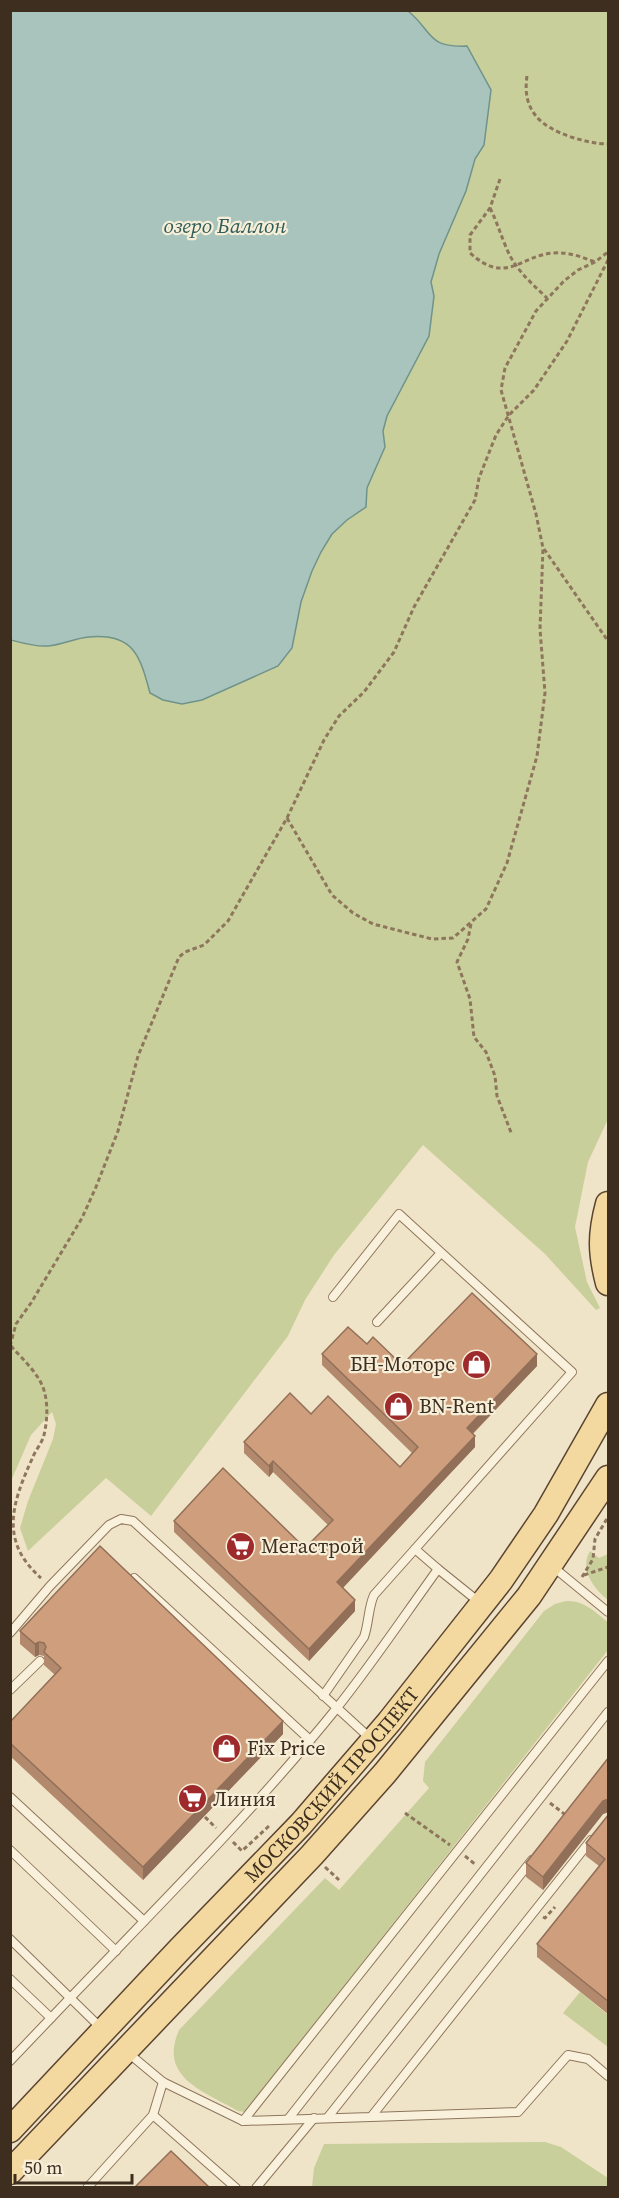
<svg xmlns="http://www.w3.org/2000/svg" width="619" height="2198" font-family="'Source Serif 4',serif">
  <rect width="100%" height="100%" fill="#f0e4c8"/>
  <g fill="#c9cf9b">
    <path d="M408,11h200v1108l-20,43 -13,65 12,55 13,26 -4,2 -51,-56 -122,-109 -89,110 -29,45 -17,36 -137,180 -45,-38 -78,73 -8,-23 8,-27 25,-62 3,-15 -4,-12 -21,23 -20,46v-841c5,1 12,4 18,4 29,2 77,-19 102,2 12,10 15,33 19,47l52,7 76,-34 14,-18 9,-46 11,-31 9,-19 11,-18 15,-14 19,-13 1,-19 18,-41 -2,-17 4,-14 42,-80 5,-40 -3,-14 8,-28 27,-63 9,-32 9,-14 3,-27 -20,-72c-41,1 -34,-15 -59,-35z"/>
    <path d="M590,1551l9,7 9,-4v46c-14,-11 -29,-31 -18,-49z"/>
    <path d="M566,1601c18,-1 29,11 42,21v28l-363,462 -7,-1c-34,-20 -80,-33 -59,-81l146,-152 14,12 90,-102 -6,-7 2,-19 119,-151 11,-7z"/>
    <polygon points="580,1992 608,2015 608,2047 563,2013"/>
    <polygon points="545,2142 561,2147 608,2178 608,2187 312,2187 314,2168 324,2144"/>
  </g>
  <path fill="#a9c4bc" stroke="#6f938a" stroke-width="1.5" d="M11,10l397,1c25,20 18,37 59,35l24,44 -7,55 -9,14 -9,32 -27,63 -8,28 3,14 -5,40 -42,80 -4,15 2,16 -18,41 -1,19 -19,13 -15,14 -11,18 -9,19 -11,31 -9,46 -14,18 -76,34 -20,4 -19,-4 -13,-7c-10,-37 -16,-60 -61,-56 -14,1 -27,8 -41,9 -12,1 -26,-3 -37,-6z"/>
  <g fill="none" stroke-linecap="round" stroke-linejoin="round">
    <defs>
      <g id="lane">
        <polyline points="333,1297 399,1214 572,1372 415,1549"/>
        <polyline points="377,1322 440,1254"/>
        <polyline points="552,1566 608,1612"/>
        <polyline points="438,1569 479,1602"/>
        <polyline points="134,1578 310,1740"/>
        <polyline points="10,1633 50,1586 109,1525 121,1519 133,1521 371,1739"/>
        <polyline points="10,1690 40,1661"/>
        <polyline points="10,1797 144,1921"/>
        <polyline points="10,1850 116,1951"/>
        <polyline points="10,1939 101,2028"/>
        <path d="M10,1979l41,39c96,-101 197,-200 285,-309 36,-45 68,-93 102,-140l-23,-20 -41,46c-6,13 -5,28 -10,42l-41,59"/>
        <polyline points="127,2052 163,2082 243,2121 371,2117 591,1840"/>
        <polyline points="10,2061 51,2018"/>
        <polyline points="153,2115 236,2188"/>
        <polyline points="328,2117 532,1860"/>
        <polyline points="371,2117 518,2112 568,2055 588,2059 608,2076"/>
        <polyline points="289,2118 608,1712"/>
        <polyline points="243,2121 608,1661"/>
        <polyline points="87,2188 153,2115 163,2082"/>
        <polyline points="256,2188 314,2118"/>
      </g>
      <g id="primary">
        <path d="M608,1204c-8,30 -8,48 0,79"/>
        <path id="s1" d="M10,2130l170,-181 121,-125 88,-102 112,-142 45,-66 62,-109"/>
        <polyline points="10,2172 312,1855 385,1773 529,1596 608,1478"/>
      </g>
    </defs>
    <use href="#lane" stroke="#8d765c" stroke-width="10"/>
    <use href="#primary" stroke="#5b4430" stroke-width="27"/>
    <g stroke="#8d765c" stroke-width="3" stroke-dasharray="4.5 3" stroke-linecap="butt">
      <path d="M527,76c-2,14 -1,28 9,40 13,17 52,28 72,28"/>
      <path d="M500,179l-10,29 -20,27v18c37,33 50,2 84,0 15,-1 28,4 41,9"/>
      <path d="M490,208c7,14 10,25 16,39 8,21 25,36 41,51"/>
      <polyline points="544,549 608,641"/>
      <polyline points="287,818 332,895 353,913 373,924 432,939 453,938 486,909 507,863 537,756 545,693 540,629 543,548 536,514 501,390 505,368 536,311 564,281 578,270 595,262 608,252"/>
      <polyline points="471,924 468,939 457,962 470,999 474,1037 486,1052 495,1076 497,1096 512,1135"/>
      <polyline points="10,1346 16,1324 31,1303 82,1218 96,1187 118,1131 138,1056 179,957 185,952 204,945 228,921 287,818 324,740 339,716 364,692 394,652 414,607 475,500 479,478 496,435 509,415 534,390 567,341 608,260"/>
      <path d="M11,1346c12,14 30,29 34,48 3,13 2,28 -1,41 -2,8 -9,16 -12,24 -21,46 -32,83 9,119"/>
      <polyline points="584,1575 608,1567"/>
      <polyline points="582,1577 593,1559 595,1539 608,1517"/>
      <polyline points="550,1803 567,1816"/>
      <polyline points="405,1813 450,1845"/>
      <polyline points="205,1817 216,1828"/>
      <polyline points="233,1842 242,1851 270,1825"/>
      <polyline points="465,1856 476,1865"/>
      <polyline points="325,1867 339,1880"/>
      <polyline points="543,1917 545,1918 555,1907"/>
    </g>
    <use href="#lane" stroke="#faf1dc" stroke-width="8"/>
    <use href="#primary" stroke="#f3d9a0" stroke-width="24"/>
  </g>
  <g fill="#b2896c">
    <polygon points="367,1344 402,1365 537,1366 473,1434 475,1447 343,1588 355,1611 309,1661 174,1532 174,1521 305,1548 328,1525 273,1472 269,1477 244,1453 244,1442 311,1414 400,1467 412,1453 322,1365 322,1354"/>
    <polygon points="20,1631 283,1734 143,1880 10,1756 10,1722 55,1675 44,1665 44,1656 39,1655 35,1657 20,1644"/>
    <polygon points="609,1757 609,1812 603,1814 543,1890 526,1877 526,1863"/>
    <polygon points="609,1814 609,2015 537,1957 537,1944 599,1866 586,1856 586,1843"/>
  </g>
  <g fill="#916f58">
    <polygon points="537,1354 537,1366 467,1439 467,1428"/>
    <polygon points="475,1436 475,1447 337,1594 337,1582"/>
    <polygon points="273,1461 273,1472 269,1477 269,1466"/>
    <polygon points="355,1600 355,1611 309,1661 309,1649"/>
    <polygon points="39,1642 39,1655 35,1657 35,1644"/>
    <polygon points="283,1721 283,1734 143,1880 143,1867"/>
    <polygon points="608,1799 608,1812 603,1814 543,1890 543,1877 603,1801"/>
  </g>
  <g fill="#cf9f7d" stroke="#916f58" stroke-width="1.5">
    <polygon points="472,1293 537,1354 467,1428 475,1436 337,1582 355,1600 309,1649 174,1521 223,1468 305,1548 333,1520 273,1461 269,1466 244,1442 290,1393 311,1414 328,1396 400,1467 418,1447 322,1354 348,1327 367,1344 373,1337 402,1365"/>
    <polygon points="100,1546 283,1721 143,1867 10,1743 10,1722 61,1668 44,1652 46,1647 44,1643 39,1642 35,1644 20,1631"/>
    <polygon points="609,1757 609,1799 603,1801 543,1877 526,1863"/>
    <polygon points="609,1814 609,2002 537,1944 605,1859 586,1843"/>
    <polygon points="171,2151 209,2187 135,2187"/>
  </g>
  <defs>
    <symbol id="shop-disc" viewBox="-11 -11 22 22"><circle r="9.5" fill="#9e2a2b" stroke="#f7eed8"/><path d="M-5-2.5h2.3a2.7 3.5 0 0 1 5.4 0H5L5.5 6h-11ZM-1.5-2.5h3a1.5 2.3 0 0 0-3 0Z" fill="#fff"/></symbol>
    <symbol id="supermarket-disc" viewBox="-11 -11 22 22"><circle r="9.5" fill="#9e2a2b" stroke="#f7eed8"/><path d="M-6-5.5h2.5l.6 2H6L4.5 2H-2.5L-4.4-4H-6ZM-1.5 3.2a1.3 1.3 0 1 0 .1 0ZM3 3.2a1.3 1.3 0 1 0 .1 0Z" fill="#fff"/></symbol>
  </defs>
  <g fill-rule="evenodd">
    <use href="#shop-disc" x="460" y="1348" width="33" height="33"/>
    <use href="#shop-disc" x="382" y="1390" width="33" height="33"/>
    <use href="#supermarket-disc" x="224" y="1530" width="33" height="33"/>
    <use href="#shop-disc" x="210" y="1732" width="33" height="33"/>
    <use href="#supermarket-disc" x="176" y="1782" width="33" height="33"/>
  </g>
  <g text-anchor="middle" stroke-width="4.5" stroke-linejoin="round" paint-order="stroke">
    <g font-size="20" fill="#3d2e20" stroke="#f7eed8" text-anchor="start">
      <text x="455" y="1371" text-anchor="end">БН-Моторс</text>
      <text x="419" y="1413">BN-Rent</text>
      <text x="261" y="1553">Мегастрой</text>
      <text x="247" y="1755">Fix Price</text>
      <text x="213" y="1806">Линия</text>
    </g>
    <g font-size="20" fill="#3d2e20" stroke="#f7eed8">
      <text dy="7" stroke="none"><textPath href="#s1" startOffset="472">МОСКОВСКИЙ ПРОСПЕКТ</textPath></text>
    </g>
    <g font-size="21" font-style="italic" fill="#2f5d5a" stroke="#f7eed8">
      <text x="225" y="233">озеро Баллон</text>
    </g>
  </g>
  <rect width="619" height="2198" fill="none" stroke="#3d2e20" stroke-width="24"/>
  <path d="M15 2174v9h117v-9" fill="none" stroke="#3d2e20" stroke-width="3"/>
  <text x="24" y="2174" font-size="18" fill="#3d2e20" stroke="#f7eed8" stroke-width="4.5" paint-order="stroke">50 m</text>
</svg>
